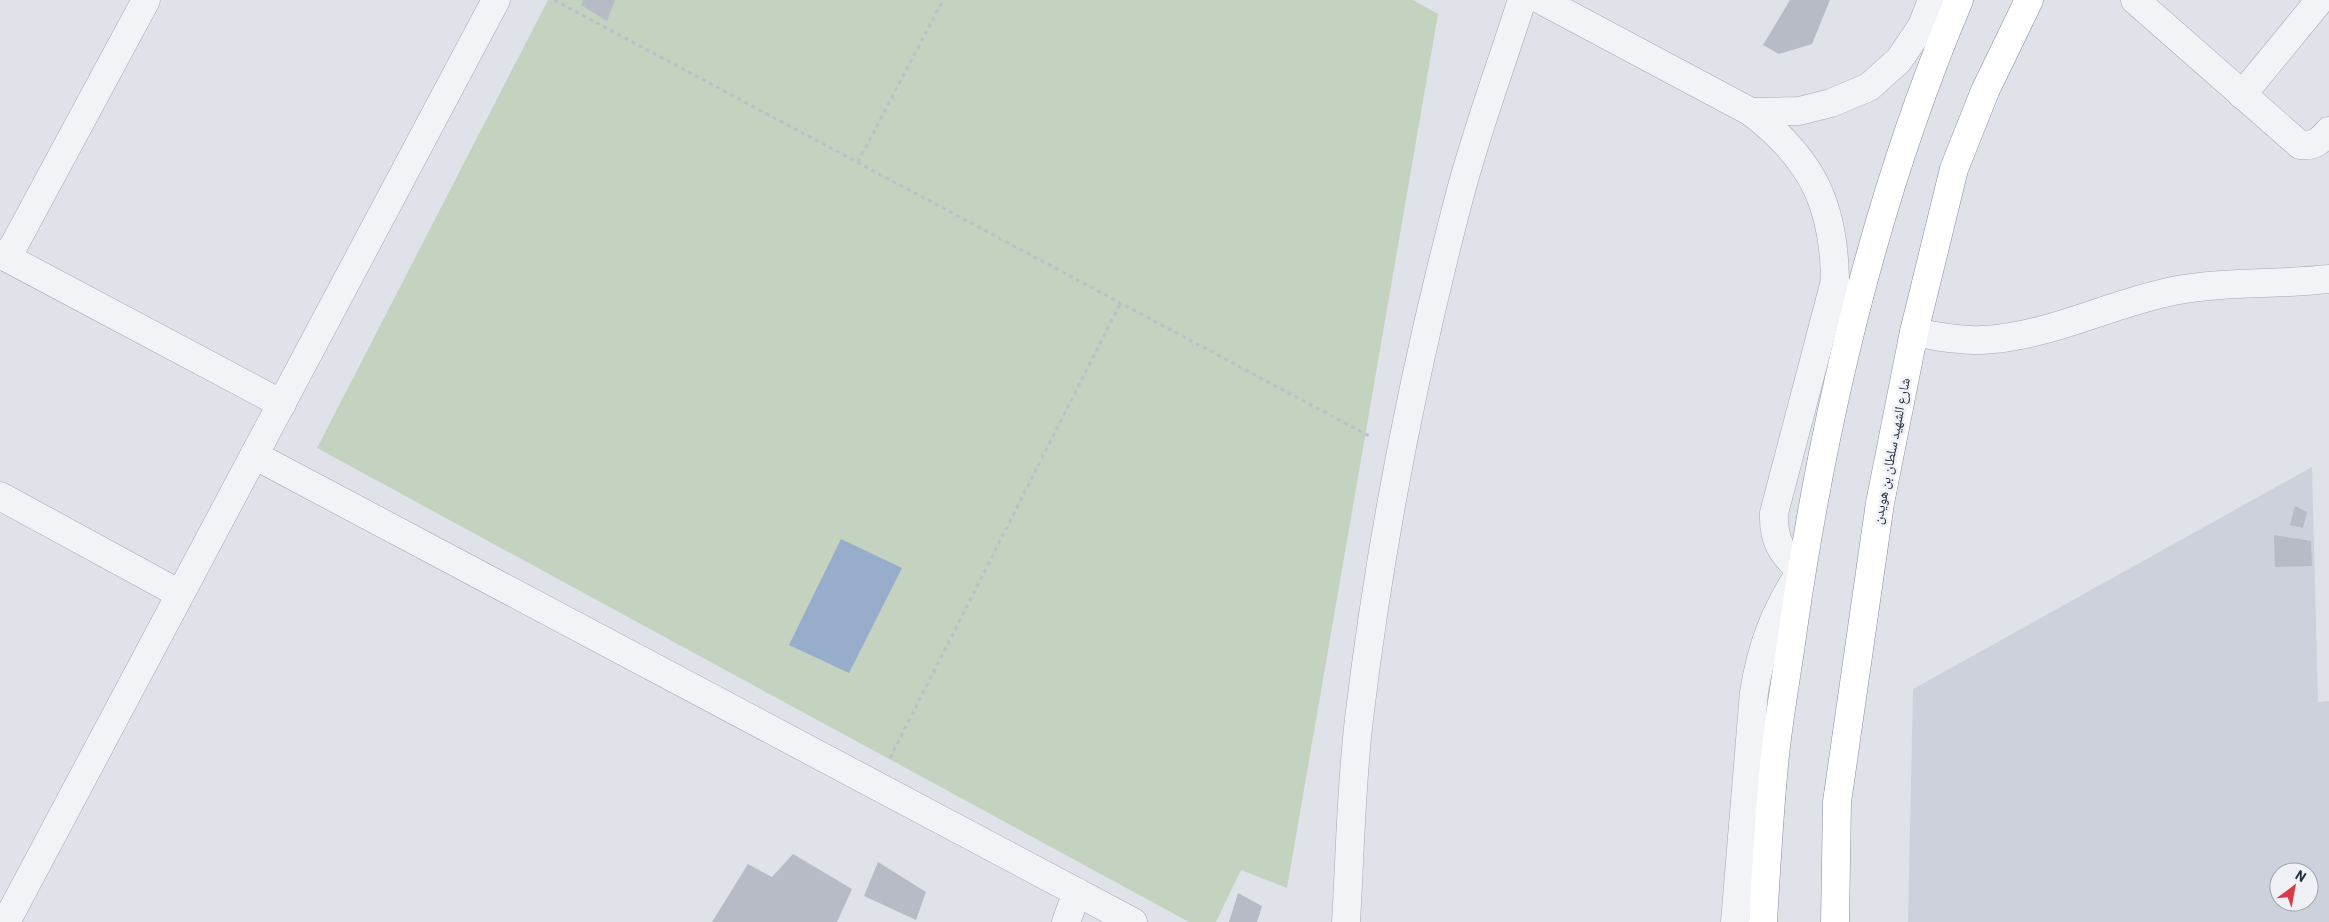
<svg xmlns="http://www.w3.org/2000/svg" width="2329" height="922" font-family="Barlow,'Noto Naskh Arabic',sans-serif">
  <rect width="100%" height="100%" fill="#dfe2e9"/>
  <path fill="#cdd1db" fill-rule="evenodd" d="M2312,467l6,235 11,-1v221h-421l5,-233zM2279,872h30v30h-30z"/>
  <polygon fill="#c3d3c0" points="548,0 1413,0 1438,14 1287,888 1241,870 1216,922 1189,922 317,448"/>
  <polygon fill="#98adcb" points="841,539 902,568 849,673 789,645"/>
  <g fill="#b6bbc6">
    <polygon points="583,0 615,0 607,21 581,5"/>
    <polygon points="1790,0 1830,0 1812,44 1779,54 1763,45"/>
    <polygon points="2295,506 2307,512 2303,528 2290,525"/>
    <polygon points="2274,535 2311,541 2312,566 2275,567"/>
    <polygon points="793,854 852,889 837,922 712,922 748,864 772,877"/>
    <polygon points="878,862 926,892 916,920 864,896"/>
    <polygon points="1238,893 1262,906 1257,922 1229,922"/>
  </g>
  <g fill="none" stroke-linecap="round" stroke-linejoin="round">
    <defs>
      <g id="minor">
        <path d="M1541,0l210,112c61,47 83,92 84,169l-61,232c-1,27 7,40 27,58 -26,40 -39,73 -47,121l-19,230"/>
        <path d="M2135,0l165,145c14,2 20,-4 29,-14"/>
        <polyline points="2242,95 2320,0"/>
        <polyline points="1751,112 1799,111 1831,103 1869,87 1899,60 1922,26 1932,0"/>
        <polyline points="0,254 282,404"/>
        <polyline points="7,258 146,0"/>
        <path d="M1914,332c22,4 45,9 68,8 66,-3 127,-36 191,-49 52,-10 104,-6 156,-12"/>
        <polyline points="254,455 1133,922"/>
        <polyline points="0,496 180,594"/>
        <polyline points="6,922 496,0"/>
        <polyline points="1066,922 1077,892"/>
        <path d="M1346,922c4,-67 5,-136 13,-203 21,-175 55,-350 100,-521 17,-66 42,-132 63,-198"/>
      </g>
      <g id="highway">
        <path d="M1763,922c3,-52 6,-105 11,-157 4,-45 13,-91 19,-136 31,-215 81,-429 166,-629"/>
        <polyline points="1835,922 1837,802 1880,503 1914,332 1954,169 1985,91 2029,0"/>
      </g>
    </defs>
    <use href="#minor" stroke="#a4a8b3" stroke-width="29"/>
    <use href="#highway" stroke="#868ea0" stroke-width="29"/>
    <g stroke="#bdc0c8" stroke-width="3" stroke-dasharray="4 4" stroke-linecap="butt">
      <polyline points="554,0 1371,437"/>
      <polyline points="858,162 943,0"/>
      <polyline points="890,758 1120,304"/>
    </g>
    <use href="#minor" stroke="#f2f3f7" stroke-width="28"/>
    <use href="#highway" stroke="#fff" stroke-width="28"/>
  </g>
  <g text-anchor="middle" stroke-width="5" stroke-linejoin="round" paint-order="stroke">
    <g font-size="14" fill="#272e41" stroke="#eff1f6">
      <text transform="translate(1891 451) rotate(-79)" y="5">شارع الشهيد سلطان بن هويدن</text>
    </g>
  </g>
  <g transform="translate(2294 887) rotate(32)"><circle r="24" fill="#eff1f6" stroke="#9fa3ae"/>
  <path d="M0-4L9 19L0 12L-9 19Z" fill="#d53d47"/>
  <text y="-8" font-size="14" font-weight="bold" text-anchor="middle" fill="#272e41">N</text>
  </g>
</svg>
